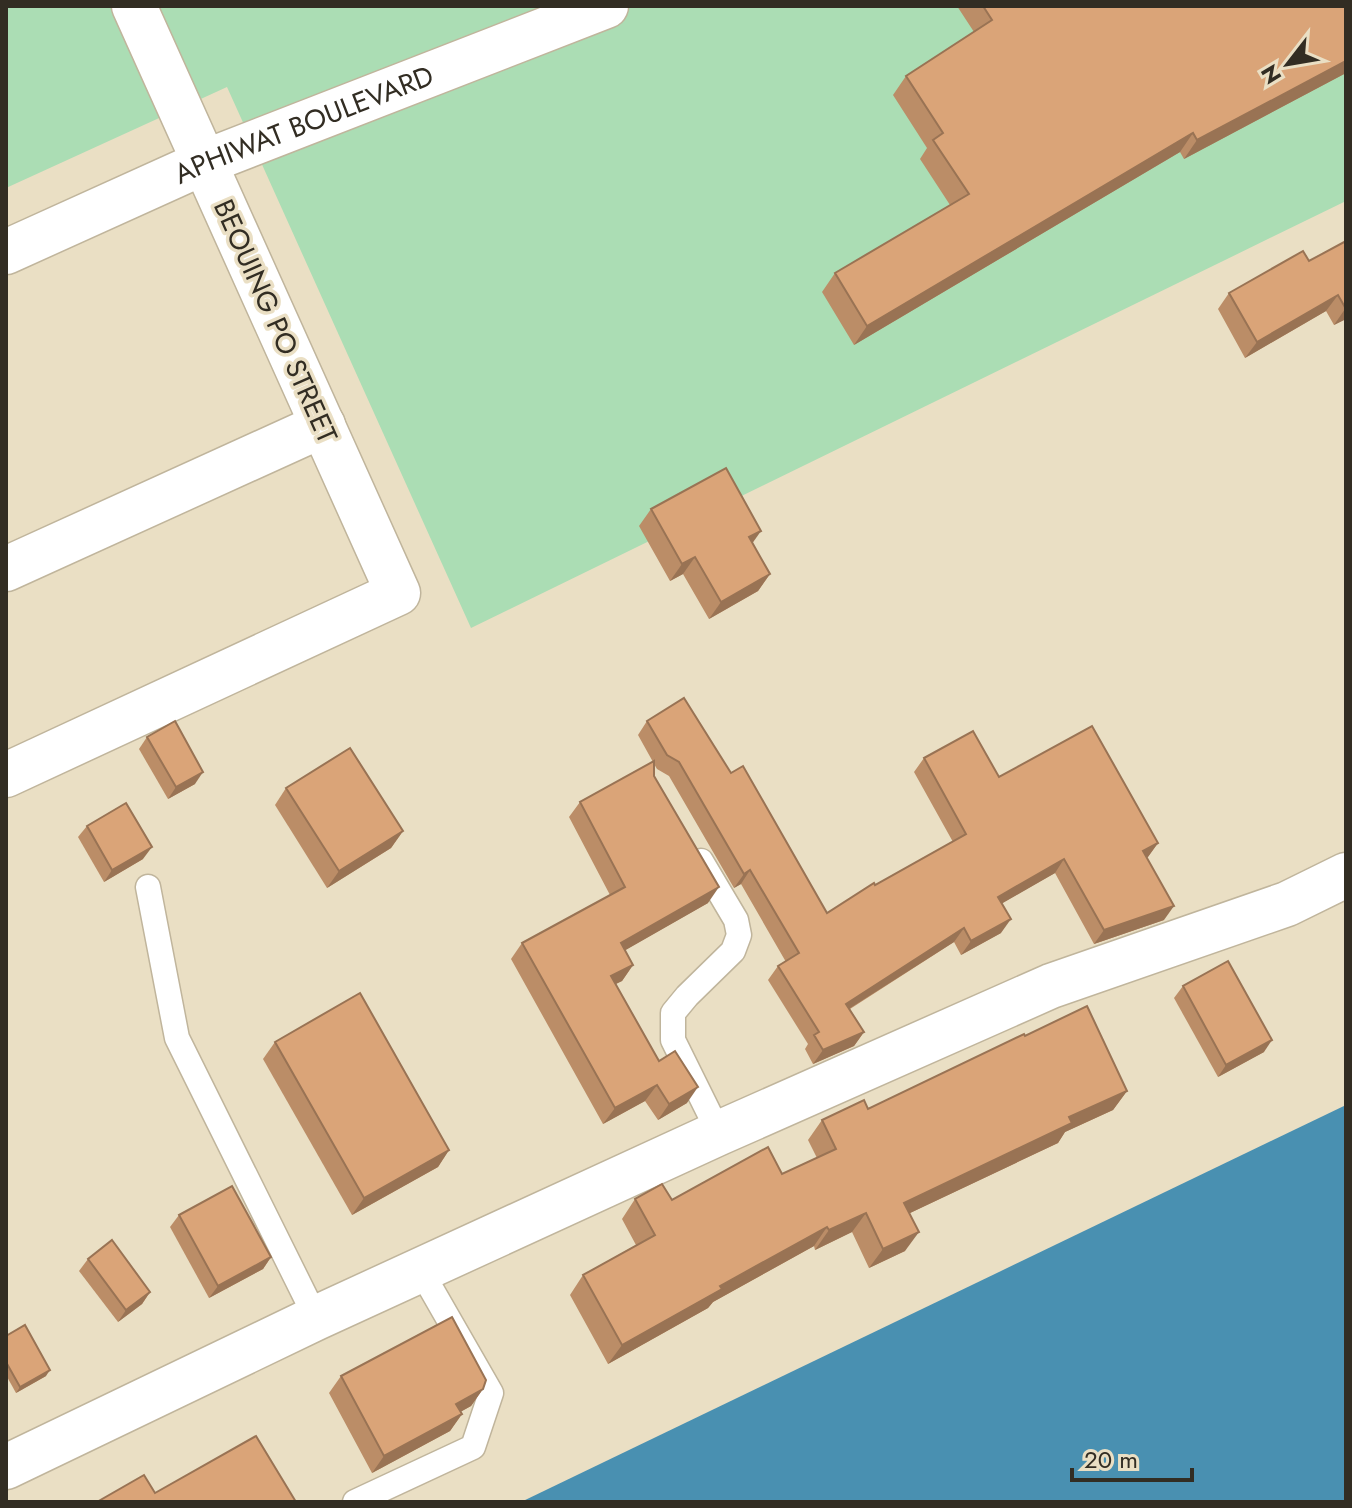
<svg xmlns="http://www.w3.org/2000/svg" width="1352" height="1508" font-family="Jost,sans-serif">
  <rect width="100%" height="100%" fill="#eadfc4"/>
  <polygon fill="#abddb4" points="6,6 1346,6 1346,201 471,628 227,87 6,188"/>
  <polygon fill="#4990b1" points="1346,1105 1346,1502 521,1502"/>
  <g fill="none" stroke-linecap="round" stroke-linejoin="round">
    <defs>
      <g id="lane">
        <polyline points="701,861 736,920 739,935 733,951 687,996 673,1013 673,1040 719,1133"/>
        <polyline points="148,887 177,1038 316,1318"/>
        <polyline points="355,1502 473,1447 491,1393 421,1271"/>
      </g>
      <g id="street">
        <polyline points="6,569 323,425"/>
        <polyline points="6,775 398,593 134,6"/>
        <polyline points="6,1467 316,1318 719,1133 1051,986 1287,904 1346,875"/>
      </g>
      <g id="secondary">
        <path id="s1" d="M6,252l199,-90 401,-156"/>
      </g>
    </defs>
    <use href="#lane" stroke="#c0b59c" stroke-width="27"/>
    <use href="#street" stroke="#c0b59c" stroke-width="47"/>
    <use href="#secondary" stroke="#c0b59c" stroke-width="47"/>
    <use href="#lane" stroke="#fff" stroke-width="24"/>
    <use href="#street" stroke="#fff" stroke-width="44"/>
    <use href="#secondary" stroke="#fff" stroke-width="44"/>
  </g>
  <g fill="#bb8d67">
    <polygon points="957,6 1346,6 1346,73 1184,159 1180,152 854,345 822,292 835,273 950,205 920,159 927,148 893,95 906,76 974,32"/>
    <polygon points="1346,241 1346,319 1334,325 1326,311 1245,358 1218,309 1229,293 1309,261"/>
    <polygon points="651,509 752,543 770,574 758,591 709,619 683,574 670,581 639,526"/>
    <polygon points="647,721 731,773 827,913 953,842 914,772 924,758 999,777 1158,843 1147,858 1164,920 1094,944 1055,873 1002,903 1001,933 961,955 954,942 850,1009 864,1032 854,1046 813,1064 805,1049 808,1044 768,980 778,966 786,962 741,884 734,888 669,776 657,769 654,764 654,776 708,903 625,950 633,965 622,981 615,984 659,1061 687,1103 658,1120 645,1101 603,1124 511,959 522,943 610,895 569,817 580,802 653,762 638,735"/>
    <polygon points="147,737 195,784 168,799 139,749"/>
    <polygon points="286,788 403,831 391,848 327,888 275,805"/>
    <polygon points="87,826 143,859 104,882 78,837"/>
    <polygon points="1183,986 1264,1052 1218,1077 1174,998"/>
    <polygon points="1025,1036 1127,1091 1113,1110 1065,1132 1058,1143 910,1213 905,1251 869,1268 852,1232 815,1250 814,1246 713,1302 708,1308 608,1364 570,1295 583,1275 636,1245 622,1219 635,1199 672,1200 782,1174 817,1158 808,1140 822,1120 868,1109"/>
    <polygon points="275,1042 449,1150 438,1167 352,1215 263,1059"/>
    <polygon points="179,1215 271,1257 263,1269 209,1298 170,1227"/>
    <polygon points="88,1259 150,1292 142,1304 118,1322 79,1271"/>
    <polygon points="6,1336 46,1376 16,1393 6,1375"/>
    <polygon points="341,1376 483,1389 471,1406 460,1412 462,1414 450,1431 372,1473 329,1393"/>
  </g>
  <g fill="#997354">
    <polygon points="1346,61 1346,73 1184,159 1197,140"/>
    <polygon points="1193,133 1180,152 854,345 867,326"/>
    <polygon points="1338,295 1326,311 1245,358 1257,342"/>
    <polygon points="1345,309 1346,319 1334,325"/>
    <polygon points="761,531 749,548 749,537"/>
    <polygon points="695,557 683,574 670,581 682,564"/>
    <polygon points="770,574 758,591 709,619 721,602"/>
    <polygon points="203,772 195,784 168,799 176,787"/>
    <polygon points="403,831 391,848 327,888 339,871"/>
    <polygon points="1158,843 1148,857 1134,865 1143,851"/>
    <polygon points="152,847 143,859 104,882 112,870"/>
    <polygon points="1064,859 1055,873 989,911 998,897"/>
    <polygon points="750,870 741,884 734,888 744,874"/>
    <polygon points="719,887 708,903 610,959 621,943"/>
    <polygon points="1174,906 1164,920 1094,944 1104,930"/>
    <polygon points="1011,919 1001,933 961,955 971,941"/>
    <polygon points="964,928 954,942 836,1017 846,1004"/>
    <polygon points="633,965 622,981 600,992 611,976"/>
    <polygon points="864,1032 854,1046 813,1064 823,1050"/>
    <polygon points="1272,1040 1264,1052 1218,1077 1226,1065"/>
    <polygon points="657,1085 645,1101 603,1124 615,1108"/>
    <polygon points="698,1087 687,1103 658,1120 669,1104"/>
    <polygon points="1127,1091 1113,1110 1065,1132 1058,1143 891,1222 904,1203 1069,1117"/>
    <polygon points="449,1150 438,1167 352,1215 364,1198"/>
    <polygon points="866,1213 852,1232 815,1250 829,1230"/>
    <polygon points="827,1227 814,1246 713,1302 708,1308 608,1364 622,1345 720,1286"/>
    <polygon points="919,1232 905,1251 869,1268 883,1249"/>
    <polygon points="271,1257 263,1269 209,1298 218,1286"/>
    <polygon points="150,1292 142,1304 118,1322 126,1310"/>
    <polygon points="50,1370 46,1376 16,1393 20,1387"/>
    <polygon points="483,1389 471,1406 444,1421 456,1404"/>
    <polygon points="462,1414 450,1431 372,1473 384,1456"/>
  </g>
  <g fill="#daa478" stroke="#997354" stroke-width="2">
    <polygon points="983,6 1346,6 1346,61 1197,140 1193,133 867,326 835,273 969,194 933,140 943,133 906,76 992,20"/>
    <polygon points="1346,241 1346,309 1338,295 1257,342 1229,293 1303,251 1309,261"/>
    <polygon points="726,468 761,531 749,537 770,574 721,602 695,557 682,564 651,509"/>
    <polygon points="684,698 731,773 743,766 827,913 874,883 875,885 966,834 924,758 973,731 999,777 1092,726 1158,843 1143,851 1174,906 1104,930 1064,859 998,897 1011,919 971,941 964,928 846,1004 864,1032 823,1050 814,1035 819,1032 778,966 799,953 750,870 744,874 679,762 667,755 647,721"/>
    <polygon points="175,721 203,772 176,787 147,737"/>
    <polygon points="350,748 403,831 339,871 286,788"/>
    <polygon points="654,761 654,776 719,887 621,943 633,965 611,976 659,1061 675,1051 698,1087 669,1104 657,1085 615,1108 522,943 625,887 580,802"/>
    <polygon points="126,803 152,847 112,870 87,826"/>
    <polygon points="1228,961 1272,1040 1226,1065 1183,986"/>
    <polygon points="360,993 449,1150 364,1198 275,1042"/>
    <polygon points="1087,1006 1127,1091 1069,1117 1072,1123 904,1203 919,1232 883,1249 866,1213 829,1230 827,1227 720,1286 722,1289 622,1345 583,1275 655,1235 635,1199 662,1184 672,1200 768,1147 782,1174 836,1149 822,1120 864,1100 868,1109 1024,1034 1025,1036"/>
    <polygon points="232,1186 271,1257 218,1286 179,1215"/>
    <polygon points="112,1240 150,1292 126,1310 88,1259"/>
    <polygon points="452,1317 486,1380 483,1389 456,1404 462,1414 384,1456 341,1376"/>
    <polygon points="25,1325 50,1370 20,1387 6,1362 6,1336"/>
    <polygon points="256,1436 296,1502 97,1502 144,1475 155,1493"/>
  </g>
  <g text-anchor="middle" stroke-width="7" stroke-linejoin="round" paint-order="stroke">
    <g font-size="28" fill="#322d23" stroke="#eadfc4">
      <text dy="10" stroke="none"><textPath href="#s1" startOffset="324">APHIWAT BOULEVARD</textPath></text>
      <text transform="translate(276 321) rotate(66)" y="10">BEOUING PO STREET</text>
    </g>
  </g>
  <rect width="1352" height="1508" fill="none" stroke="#322d23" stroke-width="16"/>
  <g transform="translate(1288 64) rotate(239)" stroke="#eadfc4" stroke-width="6" paint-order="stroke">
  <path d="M0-6L14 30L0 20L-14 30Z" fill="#322d23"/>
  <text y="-12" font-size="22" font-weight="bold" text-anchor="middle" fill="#322d23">N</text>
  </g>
  <path d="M1072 1468v12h120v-12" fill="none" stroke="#322d23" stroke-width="4"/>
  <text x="1084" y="1468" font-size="24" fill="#322d23" stroke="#eadfc4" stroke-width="6" paint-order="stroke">20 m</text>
</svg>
